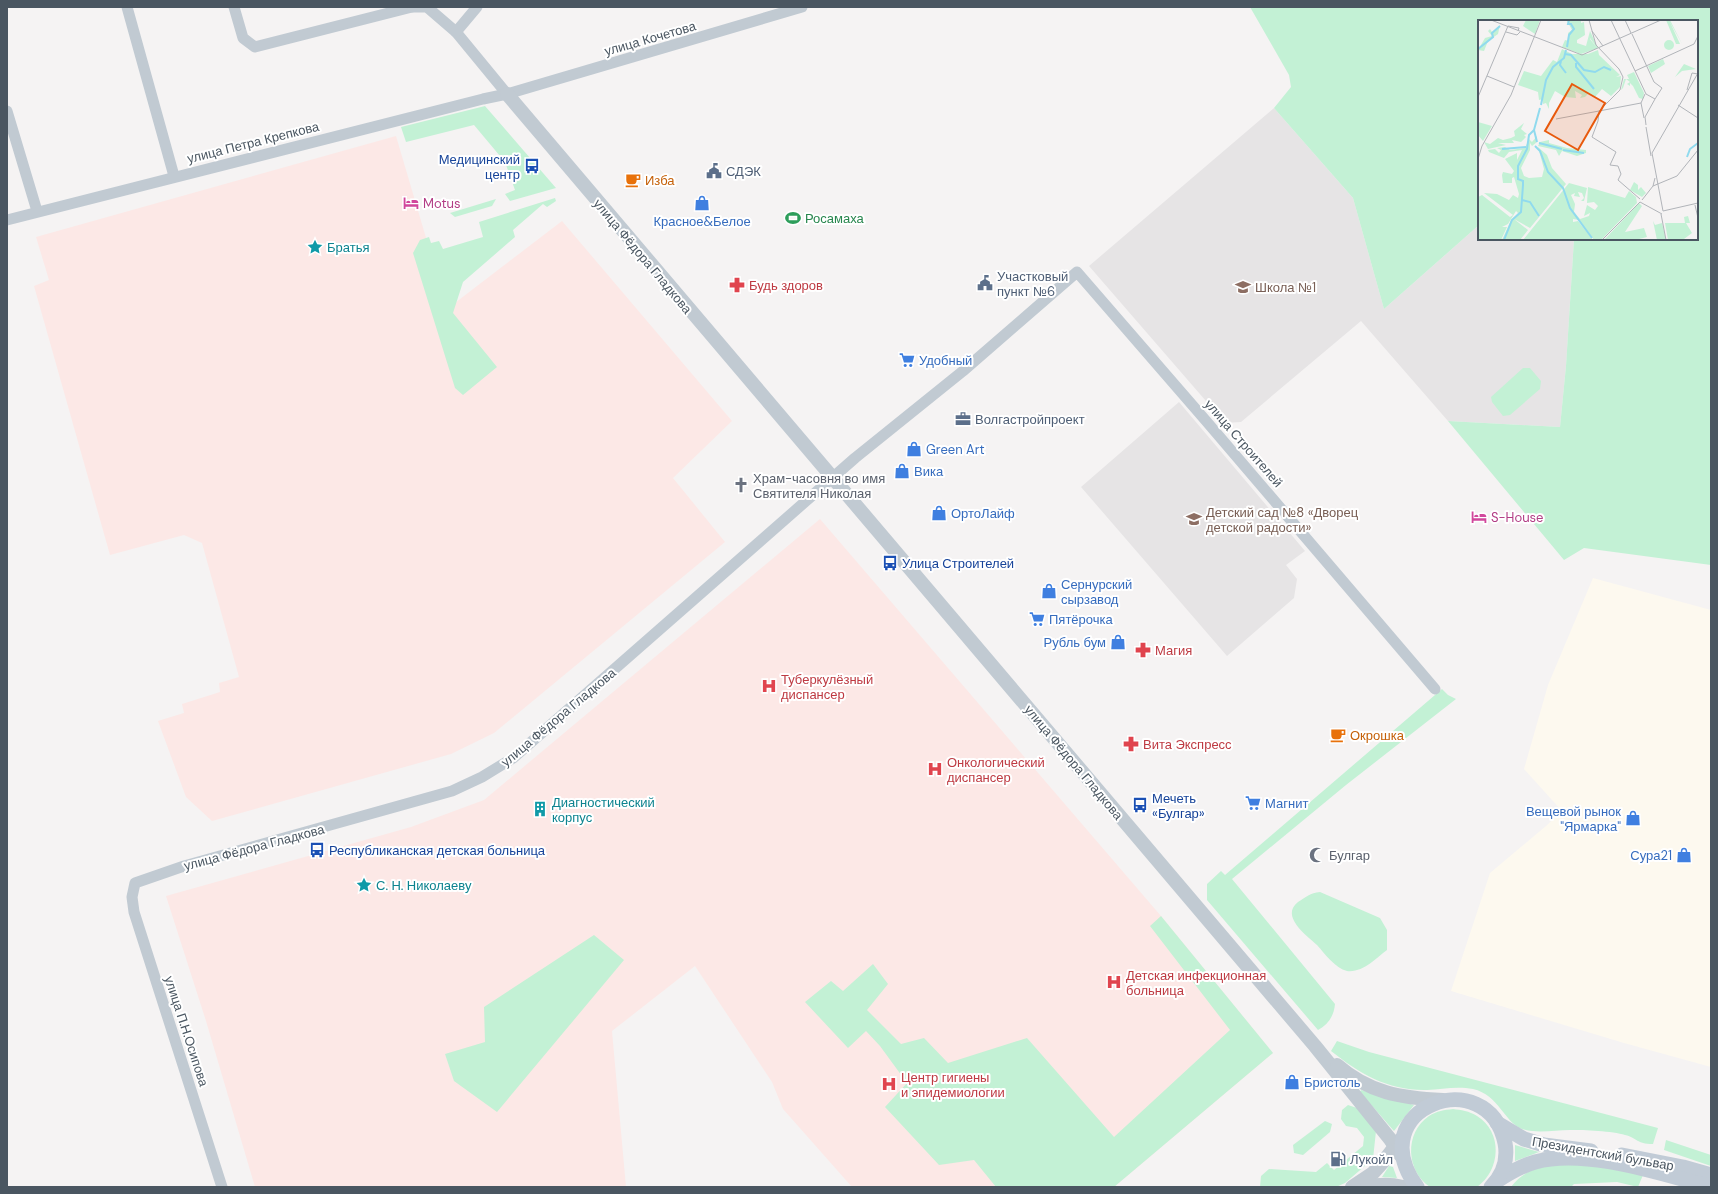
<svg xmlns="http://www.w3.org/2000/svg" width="1718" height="1194" font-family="'DM Sans',sans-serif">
  <rect width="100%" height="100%" fill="#f5f3f3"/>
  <polygon fill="#fdf9ef" points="1593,578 1711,610 1711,1067 1624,1043 1451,991 1490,873 1546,826 1562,811 1524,769 1548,685"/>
  <g fill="#e6e4e5">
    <polygon points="1274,108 1353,198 1384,309 1479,225 1479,239 1574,239 1566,366 1560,427 1448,421 1361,321 1241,422 1225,423 1089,266"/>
    <polygon points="1179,402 1305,551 1286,565 1297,579 1294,598 1227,656 1081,487"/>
  </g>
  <g fill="#fce8e6">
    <polygon points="396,136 447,309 562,221 732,421 673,478 725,542 494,733 451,754 212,821 186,797 158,721 184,713 182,704 220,692 219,683 239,677 202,543 184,535 110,555 34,286 49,280 36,237"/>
    <polygon points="820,519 1161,916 1273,1053 1114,1187 852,1187 783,1109 772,1082 695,966 612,1031 626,1187 255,1187 206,1021 166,896 411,827 484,800"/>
  </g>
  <g fill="#c3f1d5">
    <polygon points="1250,7 1711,7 1711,565 1584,548 1564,560 1448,421 1560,427 1566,366 1574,239 1697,239 1697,21 1479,21 1479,225 1384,309 1353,198 1274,108 1291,87 1289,75"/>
    <polygon points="485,106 556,188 510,201 505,194 515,190 505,162 474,125 406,142 401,127"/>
    <polygon points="555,198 556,201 547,207 543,204 513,230 515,237 463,282 453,313 497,367 463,395 455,388 413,253 420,240 429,237 431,243 439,241 443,249 483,237 479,222"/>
    <polygon points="496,199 492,206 455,217 450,213"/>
    <polygon points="1523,368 1530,368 1541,381 1540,389 1510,415 1503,416 1492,402 1491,397"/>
    <path d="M1442,689l6,6 8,4 -110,86 -114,94 103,125c-1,12 -7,21 -17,26l-111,-130v-16l14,-13 4,4z"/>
    <path d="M1320,892l60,26 7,12v20c-11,8 -24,23 -40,21 -12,-3 -22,-17 -30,-26 -11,-10 -37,-29 -19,-43 8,-5 12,-9 22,-10z"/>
    <polygon points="1161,916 1273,1053 1114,1187 996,1187 974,1160 939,1165 885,1107 907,1083 880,1046 866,1031 848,1048 805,1002 831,981 843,991 873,964 888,984 867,1010 901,1044 924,1038 948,1063 1027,1038 1114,1137 1230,1030 1150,926"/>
    <polygon points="594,935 624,960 497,1112 454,1081 445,1054 485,1042 484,1007"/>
    <path d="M1337,1041l32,11 289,76 -5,16c-17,0 -15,-6 -28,-9 -12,-4 -41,-5 -55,-5 -15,0 -33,4 -48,-1 -18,-7 -23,-34 -49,-40 -15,-3 -31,0 -46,1 -38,1 -67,-16 -96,-39z"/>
    <polygon points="1361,1090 1414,1105 1394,1131 1360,1092"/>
    <polygon points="1348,1105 1360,1109 1376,1131 1373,1159 1345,1183 1336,1187 1260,1187 1261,1176 1269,1169 1316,1172 1327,1163 1334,1170 1363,1146 1364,1137 1357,1128 1346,1126 1341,1119 1342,1110"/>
    <path d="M1453,1109c8,1 16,2 24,7 26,16 24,54 0,71h-47c-24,-16 -26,-54 -1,-71 8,-5 15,-6 24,-7z"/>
    <polygon points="1325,1121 1332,1124 1330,1132 1303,1155 1294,1153 1293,1145"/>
    <polygon points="1666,1140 1711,1155 1711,1166 1664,1150"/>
    <polygon points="1515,1145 1539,1152 1515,1161"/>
    <path d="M1580,1163l63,12 -5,12 -21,-5 -43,2 -3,3h-60c18,-24 42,-22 69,-24z"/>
    <polygon points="1389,1166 1393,1167 1397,1178 1382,1177"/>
  </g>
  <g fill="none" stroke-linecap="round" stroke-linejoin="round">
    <g stroke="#c1cad2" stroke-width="11">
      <polyline points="127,7 174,176"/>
      <polyline points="234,7 243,38 255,47 412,7"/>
      <polyline points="413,7 427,7 456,32 507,94"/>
      <polyline points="456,32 477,7"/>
      <polyline points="7,111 37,211"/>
      <polyline points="7,220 483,99 507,94 802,7"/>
      <polyline points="222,1187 134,912 132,897 135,883 184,866 452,791 482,777 513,758 855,458 963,371 1077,272 1207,422 1435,689"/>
    </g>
    <g stroke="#c1cad2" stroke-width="14">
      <polyline points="507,94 1315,1046 1390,1139 1402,1157"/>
      <path d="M1337,1065c32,28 64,33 106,35"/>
      <polyline points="1352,1187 1373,1173 1383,1162 1400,1140"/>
      <path d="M1367,1187c12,-3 24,-3 36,0"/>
    </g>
    <g stroke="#c1cbd6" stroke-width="15">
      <polyline points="1497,1123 1524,1139 1544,1145 1591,1151"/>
      <polyline points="1622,1155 1683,1167 1711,1175"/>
      <path d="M1497,1181c12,-8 24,-15 38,-19 51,-14 126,12 176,25"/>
      <path d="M1417,1187c-58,-80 71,-126 88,-44 3,16 -2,32 -14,44"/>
    </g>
  </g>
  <defs>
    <symbol id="bus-bare" viewBox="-9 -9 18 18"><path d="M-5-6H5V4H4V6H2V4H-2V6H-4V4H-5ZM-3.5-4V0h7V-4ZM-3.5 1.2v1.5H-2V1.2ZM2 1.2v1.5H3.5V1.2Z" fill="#1a4fb4" stroke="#fff" stroke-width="2.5" paint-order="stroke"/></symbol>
    <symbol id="civic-bare" viewBox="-9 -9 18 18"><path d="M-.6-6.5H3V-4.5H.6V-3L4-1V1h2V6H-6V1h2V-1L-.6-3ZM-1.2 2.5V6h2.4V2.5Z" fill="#5c6f8a" stroke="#fff" stroke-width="2.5" paint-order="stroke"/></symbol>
    <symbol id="cafe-bare" viewBox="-9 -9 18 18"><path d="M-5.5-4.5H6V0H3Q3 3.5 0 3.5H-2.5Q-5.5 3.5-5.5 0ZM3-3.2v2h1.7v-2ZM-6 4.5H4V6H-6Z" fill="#e8710a" stroke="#fff" stroke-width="2.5" paint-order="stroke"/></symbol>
    <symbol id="hotel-bare" viewBox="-9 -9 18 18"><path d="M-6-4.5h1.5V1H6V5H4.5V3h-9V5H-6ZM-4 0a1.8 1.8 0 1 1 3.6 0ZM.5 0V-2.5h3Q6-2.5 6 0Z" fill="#d1479c" stroke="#fff" stroke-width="2.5" paint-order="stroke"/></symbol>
    <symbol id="shop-bare" viewBox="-9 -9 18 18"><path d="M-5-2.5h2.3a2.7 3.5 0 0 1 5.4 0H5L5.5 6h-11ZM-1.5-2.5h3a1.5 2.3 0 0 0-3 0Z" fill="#3f7fe0" stroke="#fff" stroke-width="2.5" paint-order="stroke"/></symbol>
    <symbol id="stadium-bare" viewBox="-9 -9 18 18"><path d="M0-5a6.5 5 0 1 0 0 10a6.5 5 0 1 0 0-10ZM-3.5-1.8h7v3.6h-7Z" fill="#2e9e5b" stroke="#fff" stroke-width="2.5" paint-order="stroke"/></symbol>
    <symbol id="sight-bare" viewBox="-9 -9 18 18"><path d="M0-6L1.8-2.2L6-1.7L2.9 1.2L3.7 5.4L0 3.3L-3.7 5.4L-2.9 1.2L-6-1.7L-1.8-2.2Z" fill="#0f9aa8" stroke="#fff" stroke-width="2.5" paint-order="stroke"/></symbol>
    <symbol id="pharmacy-bare" viewBox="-9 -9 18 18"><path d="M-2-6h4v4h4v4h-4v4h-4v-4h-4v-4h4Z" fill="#e0444e" stroke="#fff" stroke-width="2.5" paint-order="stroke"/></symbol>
    <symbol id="school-bare" viewBox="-9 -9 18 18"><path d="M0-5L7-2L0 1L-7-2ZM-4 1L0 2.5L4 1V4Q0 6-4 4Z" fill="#8d6e63" stroke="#fff" stroke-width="2.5" paint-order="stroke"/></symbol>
    <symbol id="supermarket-bare" viewBox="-9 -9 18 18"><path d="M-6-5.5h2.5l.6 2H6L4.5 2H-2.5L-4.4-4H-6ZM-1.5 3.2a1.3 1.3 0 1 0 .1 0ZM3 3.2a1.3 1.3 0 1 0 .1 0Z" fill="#3f7fe0" stroke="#fff" stroke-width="2.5" paint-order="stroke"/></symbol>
    <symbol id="office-bare" viewBox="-9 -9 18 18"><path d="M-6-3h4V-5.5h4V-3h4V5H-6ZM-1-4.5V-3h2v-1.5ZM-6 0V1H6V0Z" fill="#5c6f8a" stroke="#fff" stroke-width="2.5" paint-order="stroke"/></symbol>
    <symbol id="church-bare" viewBox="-9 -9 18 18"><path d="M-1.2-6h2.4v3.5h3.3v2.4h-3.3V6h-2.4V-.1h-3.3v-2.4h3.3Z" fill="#6b7280" stroke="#fff" stroke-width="2.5" paint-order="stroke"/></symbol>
    <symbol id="hospital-bare" viewBox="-9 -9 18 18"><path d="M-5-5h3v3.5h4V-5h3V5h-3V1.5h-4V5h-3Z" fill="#e0444e" stroke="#fff" stroke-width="2.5" paint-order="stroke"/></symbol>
    <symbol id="building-bare" viewBox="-9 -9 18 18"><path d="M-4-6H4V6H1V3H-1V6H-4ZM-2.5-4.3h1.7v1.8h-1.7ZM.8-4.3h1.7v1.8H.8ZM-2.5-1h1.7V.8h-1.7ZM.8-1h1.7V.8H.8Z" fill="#0f9aa8" stroke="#fff" stroke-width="2.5" paint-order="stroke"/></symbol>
    <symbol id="mosque-bare" viewBox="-9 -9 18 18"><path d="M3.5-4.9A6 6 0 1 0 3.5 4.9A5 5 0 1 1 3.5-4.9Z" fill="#6b7280" stroke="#fff" stroke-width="2.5" paint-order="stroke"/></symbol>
    <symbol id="fuel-bare" viewBox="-9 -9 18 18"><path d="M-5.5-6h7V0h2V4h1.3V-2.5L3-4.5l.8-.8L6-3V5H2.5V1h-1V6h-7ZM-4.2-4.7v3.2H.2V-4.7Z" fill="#5c6f8a" stroke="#fff" stroke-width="2.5" paint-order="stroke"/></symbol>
  </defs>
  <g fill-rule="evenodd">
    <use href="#bus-bare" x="521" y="155" width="22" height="22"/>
    <use href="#civic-bare" x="703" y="160" width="22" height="22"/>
    <use href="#cafe-bare" x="622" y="169" width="22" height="22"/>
    <use href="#hotel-bare" x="400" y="192" width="22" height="22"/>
    <use href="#shop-bare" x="691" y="192" width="22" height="22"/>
    <use href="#stadium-bare" x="782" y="207" width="22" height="22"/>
    <use href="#sight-bare" x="304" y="236" width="22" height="22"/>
    <use href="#civic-bare" x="974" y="272" width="22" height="22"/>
    <use href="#pharmacy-bare" x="726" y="274" width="22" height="22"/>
    <use href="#school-bare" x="1232" y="276" width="22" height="22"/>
    <use href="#supermarket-bare" x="896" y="349" width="22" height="22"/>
    <use href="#office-bare" x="952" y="408" width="22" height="22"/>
    <use href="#shop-bare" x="903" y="438" width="22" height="22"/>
    <use href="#shop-bare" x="891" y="460" width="22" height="22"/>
    <use href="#church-bare" x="730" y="474" width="22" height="22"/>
    <use href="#shop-bare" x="928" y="502" width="22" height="22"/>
    <use href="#hotel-bare" x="1468" y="506" width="22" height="22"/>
    <use href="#school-bare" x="1183" y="508" width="22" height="22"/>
    <use href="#bus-bare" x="879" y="552" width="22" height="22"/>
    <use href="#shop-bare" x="1038" y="580" width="22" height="22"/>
    <use href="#supermarket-bare" x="1026" y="608" width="22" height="22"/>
    <use href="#shop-bare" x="1107" y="631" width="22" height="22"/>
    <use href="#pharmacy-bare" x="1132" y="639" width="22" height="22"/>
    <use href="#hospital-bare" x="758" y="675" width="22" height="22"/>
    <use href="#cafe-bare" x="1327" y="724" width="22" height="22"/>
    <use href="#pharmacy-bare" x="1120" y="733" width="22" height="22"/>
    <use href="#hospital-bare" x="924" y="758" width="22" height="22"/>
    <use href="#supermarket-bare" x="1242" y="792" width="22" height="22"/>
    <use href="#bus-bare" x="1129" y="794" width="22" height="22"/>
    <use href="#building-bare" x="529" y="798" width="22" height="22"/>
    <use href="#shop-bare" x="1622" y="807" width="22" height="22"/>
    <use href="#bus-bare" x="306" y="839" width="22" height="22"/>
    <use href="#mosque-bare" x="1306" y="844" width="22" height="22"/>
    <use href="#shop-bare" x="1673" y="844" width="22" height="22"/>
    <use href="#sight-bare" x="353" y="874" width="22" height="22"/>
    <use href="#hospital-bare" x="1103" y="971" width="22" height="22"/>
    <use href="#shop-bare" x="1281" y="1071" width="22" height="22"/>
    <use href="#hospital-bare" x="878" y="1073" width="22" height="22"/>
    <use href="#fuel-bare" x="1327" y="1148" width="22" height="22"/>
  </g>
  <g text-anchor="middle" stroke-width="4" stroke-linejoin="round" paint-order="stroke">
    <g font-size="13" fill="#4a5661" stroke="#fff">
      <text transform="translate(650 38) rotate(-16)" y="5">улица Кочетова</text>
      <text transform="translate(253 142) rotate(-14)" y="5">улица Петра Крепкова</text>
      <text transform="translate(643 256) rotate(50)" y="5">улица Фёдора Гладкова</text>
      <text transform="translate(1244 443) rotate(49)" y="5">улица Строителей</text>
      <text transform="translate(558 717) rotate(-40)" y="5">улица Фёдора Гладкова</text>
      <text transform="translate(1074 762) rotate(50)" y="5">улица Фёдора Гладкова</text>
      <text transform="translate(254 847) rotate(-15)" y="5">улица Фёдора Гладкова</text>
      <text transform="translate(187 1031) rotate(72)" y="5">улица П.Н.Осипова</text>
      <text transform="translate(1603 1153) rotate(10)" y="5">Президентский бульвар</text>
    </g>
    <g font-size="13" fill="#164399" stroke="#fff" text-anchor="start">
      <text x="520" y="164" text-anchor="end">Медицинский<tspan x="520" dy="15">центр</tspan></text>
      <text x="902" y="568">Улица Строителей</text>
      <text x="1152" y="803">Мечеть<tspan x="1152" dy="15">«Булгар»</tspan></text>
      <text x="329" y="855">Республиканская детская больница</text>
    </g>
    <g font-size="13" fill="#4e5e75" stroke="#fff" text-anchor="start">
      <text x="726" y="176">СДЭК</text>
      <text x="997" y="281">Участковый<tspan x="997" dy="15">пункт №6</tspan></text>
      <text x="975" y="424">Волгастройпроект</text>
      <text x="1350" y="1164">Лукойл</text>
    </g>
    <g font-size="13" fill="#c56008" stroke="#fff" text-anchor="start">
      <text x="645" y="185">Изба</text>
      <text x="1350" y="740">Окрошка</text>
    </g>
    <g font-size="13" fill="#b23c85" stroke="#fff" text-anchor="start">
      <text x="423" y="208">Motus</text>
      <text x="1491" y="522">S-House</text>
    </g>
    <g font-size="13" fill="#27864d" stroke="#fff" text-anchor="start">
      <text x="805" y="223">Росамаха</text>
    </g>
    <g font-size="13" fill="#366cbe" stroke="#fff" text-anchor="start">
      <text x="702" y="226" text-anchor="middle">Красное&amp;Белое</text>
      <text x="919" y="365">Удобный</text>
      <text x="926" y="454">Green Art</text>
      <text x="914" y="476">Вика</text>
      <text x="951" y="518">ОртоЛайф</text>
      <text x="1061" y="589">Сернурский<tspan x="1061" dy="15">сырзавод</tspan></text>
      <text x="1049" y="624">Пятёрочка</text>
      <text x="1106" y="647" text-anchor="end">Рубль бум</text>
      <text x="1265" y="808">Магнит</text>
      <text x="1621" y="816" text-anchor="end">Вещевой рынок<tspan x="1621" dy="15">"Ярмарка"</tspan></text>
      <text x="1672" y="860" text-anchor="end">Сура21</text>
      <text x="1304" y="1087">Бристоль</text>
    </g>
    <g font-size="13" fill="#0d838f" stroke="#fff" text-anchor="start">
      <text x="327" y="252">Братья</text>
      <text x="552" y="807">Диагностический<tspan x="552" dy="15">корпус</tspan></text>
      <text x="376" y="890">С. Н. Николаеву</text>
    </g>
    <g font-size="13" fill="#be3a42" stroke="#fff" text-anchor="start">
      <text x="749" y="290">Будь здоров</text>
      <text x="1155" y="655">Магия</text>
      <text x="781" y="684">Туберкулёзный<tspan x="781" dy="15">диспансер</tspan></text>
      <text x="1143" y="749">Вита Экспресс</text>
      <text x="947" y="767">Онкологический<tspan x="947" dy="15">диспансер</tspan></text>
      <text x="1126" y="980">Детская инфекционная<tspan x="1126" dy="15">больница</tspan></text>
      <text x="901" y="1082">Центр гигиены<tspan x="901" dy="15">и эпидемиологии</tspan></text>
    </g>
    <g font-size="13" fill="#785e54" stroke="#fff" text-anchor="start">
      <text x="1255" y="292">Школа №1</text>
      <text x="1206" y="517">Детский сад №8 «Дворец<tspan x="1206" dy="15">детской радости»</tspan></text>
    </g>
    <g font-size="13" fill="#5b616d" stroke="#fff" text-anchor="start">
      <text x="753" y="483">Храм-часовня во имя<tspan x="753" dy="15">Святителя Николая</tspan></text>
      <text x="1329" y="860">Булгар</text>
    </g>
  </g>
  <g transform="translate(1478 20)">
    <rect width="220" height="220" fill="#f5f3f3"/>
    <path d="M48,0h14l-5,14 -12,-8zM103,0v3l3,-1 1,13 -8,5v3l9,3 4,-15v8l7,9 -7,-10v-7l8,17 -17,6 -19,-7 3,-7 4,1 -1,-8 4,-3 -5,-9zM188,0h4l12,24 -12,-22 10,22h-4zM22,5l-2,9 -10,7 -4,10 -6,-1 7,-12 7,-2 -4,-5 2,-2 2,3zM186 25a5 5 0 1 1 10 0a5 5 0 1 1-10 0ZM84,29l10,5h16l10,-4 7,5 -7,-5 1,5 21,20 -4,2 5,-1 -1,11 -9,9 -9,-7 -7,8 -6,-4 -4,4 -5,1 2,-3 -7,-4 1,7 -11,-1 -10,-6 -6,12v6l-3,-6 -3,1v-5l-4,1 -1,-8 -20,-7 6,-14 17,5 12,-16 4,2zM185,39l2,5 -14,9 -3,-7zM206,44l12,5 -14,2 -7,6zM156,52l10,21 -1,6 -4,-1 -6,-12 -3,-3v3l-3,-2 3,-2 -4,-3 -3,9 -2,2 3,-11h5l-2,-4zM0,102l14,4 -9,15 -5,-6zM46,103l-3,6 6,5 -3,1 2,2 -5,5 -9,-2 2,3h-16l8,2 -18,4 -4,-7 6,2 8,-6 5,2 8,-2 4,-2 -1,-5zM59,116v6l-5,4 -2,-3v7l-9,18 3,8 5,2 13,-1 2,-8 -6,-22 9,8 5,13 14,16 -36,44 -16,-9 14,11 -8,10h-18l9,-20 7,-7 -2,-2 -8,13 -6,3h5l-6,13h-23v-43l4,-2 28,22 3,-2 -29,-22 13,1 12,6 4,-5 5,3 1,-4 -5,-17 -2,1v5h-9l-1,-8 1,-3 9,2 2,-3 -9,-12 12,-6v7l5,-10 -13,2 -5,6 -15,-6 -1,-2 7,-1 4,4 2,-3 -4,-2 8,-1 5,3 15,-2 4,-9 3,3zM71,120v3l18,5 19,2v3l-9,3 -15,-5 -3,5 -3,-6 -18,-4 2,-4zM156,162l4,3v5l3,-3 5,6 -4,4 -12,-7zM91,163l18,5 -3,13h-3l3,-3 -2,-5 -4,-1 2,5 -6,-1 1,-3 -4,2 4,9 -1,8 6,7 9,-3 1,-3 -6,3 3,-11 8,5 3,-4 -4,-4 -7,1 1,-16 37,11 4,-7 7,6 1,6 -36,37h-7l-15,-20 -6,-1v3l5,-1 15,19h-70zM161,183l3,3 -17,26 19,-4 3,9 -12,3h-31zM210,196l2,7h-4l6,10 -8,6 -16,1 -3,-17h20l-1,-6zM175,201l2,4 7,-2 4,17h-9z" fill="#c3f1d5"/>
    <path fill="none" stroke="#90daee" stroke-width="2" d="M89,27l2,-12 5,-6 -3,-5h-3l1,-4M0,29l15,-12 -1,-4 8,-7M87,34l6,1 13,15 11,2 9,-5 7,3M83,41l-1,4 6,8M98,43v4l18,22M63,85l5,-25 7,-13 11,-9 2,-8M56,110l3,12M61,123l23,6M57,126l5,5 8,21 15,16 7,20 22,30M24,129l24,-2M85,130l21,3M209,137l3,-8 8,-6M44,180l8,2 9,14M26,220l8,-20 9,-8 2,-27v-4l-5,-2v-13l9,-17 2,-14 5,-5 6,-22"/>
    <path fill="none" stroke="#b1b4b9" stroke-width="1" d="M13,0l91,35 79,-35M111,0l7,25 23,24 4,8 -3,13 -21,21 42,-8M133,0l35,74 9,5 -10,18 1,8M147,0l6,13M114,11l11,15M28,12l11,3 3,-3M154,14l22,48 8,6 -7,11M157,51l59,-27 4,-8M9,56l27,11M209,70l5,-17 6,1M0,77l30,-71 11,2 -1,3M200,85l20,13M121,91l-1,10 -6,16 24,15 -6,13 8,1 3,8 -3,6 22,19M166,98l-3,-15 4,-9M78,99l43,-8M168,107l5,29M0,139l4,-13 29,-51 30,-75M175,166l24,-10 21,-26M164,180l11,-14 2,-8M162,182l22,12M217,185l3,13M185,191l-11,-58 46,-80M185,191l35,-8M183,194l5,26M124,220l38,-38"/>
    <path fill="#e8590c" fill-opacity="0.15" stroke="#e8590c" stroke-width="2" d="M94,64l33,19 -27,47 -33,-19z"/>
    <rect width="220" height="220" fill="none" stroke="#4a5661" stroke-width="2"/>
  </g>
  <rect width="1718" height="1194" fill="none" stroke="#4a5661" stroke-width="16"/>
</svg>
